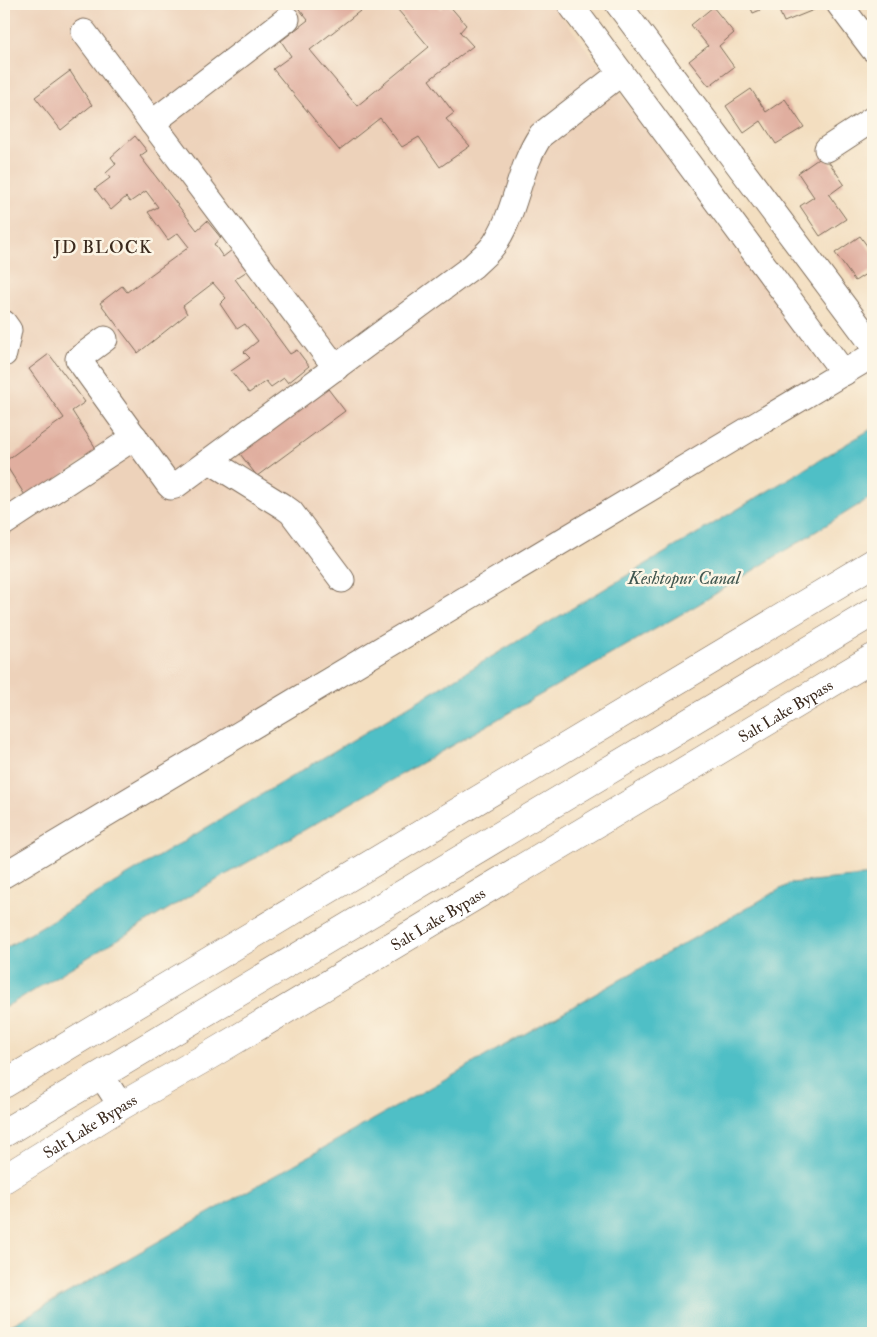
<svg xmlns="http://www.w3.org/2000/svg" width="877" height="1337" font-family="'IM FELL Double Pica',serif">
  <rect width="100%" height="100%" fill="#fcf5e5"/>
  <filter id="ink" filterUnits="userSpaceOnUse"><feTurbulence type="fractalNoise" baseFrequency=".02" numOctaves="2"/><feDisplacementMap in="SourceGraphic" scale="10" xChannelSelector="R" yChannelSelector="G"/><feConvolveMatrix kernelMatrix="1 2 1 2 8 2 1 2 1" color-interpolation-filters="sRGB"/></filter>
  <filter id="wash" filterUnits="userSpaceOnUse"><feTurbulence type="fractalNoise" baseFrequency=".0096" numOctaves="4" result="noise"/><feDisplacementMap in="SourceGraphic" scale="20" xChannelSelector="R" yChannelSelector="G"/><feGaussianBlur stdDeviation="1.12" result="paint"/><feColorMatrix in="noise" values="0 0 0 0 0 0 0 0 0 0 0 0 0 0 0 0 0 1.4 0 .05"/><feComposite in="paint" operator="in"/></filter>
  <g filter="url(#wash)">
    <rect width="100%" height="100%" fill="#f3dec0"/>
    <polygon fill="#edd2ba" points="4,4 553,4 826,370 4,866"/>
    <g fill="#50bfc6" stroke="#467472">
      <polygon points="873,428 873,496 699,604 208,885 4,1008 4,949"/>
      <polygon points="873,875 873,1333 4,1333 4,1329 791,883"/>
    </g>
    <g id="blocks">
      <g fill="#e0ae9f">
        <polygon points="295,4 369,4 310,50 357,106 429,47 393,4 437,4 441,9 448,4 466,25 460,32 473,46 429,80 454,113 446,119 470,146 440,167 419,137 402,147 380,118 339,150 273,69 291,56 281,41 308,20"/>
        <polygon points="749,4 775,4 753,13"/>
        <polygon points="776,4 814,4 816,9 784,22"/>
        <polygon points="713,7 734,33 719,46 734,67 709,86 689,61 708,46 691,25"/>
        <polygon points="70,71 92,105 61,130 35,97"/>
        <polygon points="751,89 766,112 785,99 804,127 776,144 761,121 744,133 726,106"/>
        <polygon points="135,136 147,151 140,156 197,230 207,221 221,238 214,244 223,257 232,250 247,271 235,279 290,354 297,350 309,366 288,383 284,378 271,387 266,381 249,393 231,371 250,358 244,352 258,341 245,324 237,329 220,304 226,298 213,283 183,306 187,314 138,353 100,303 122,286 127,292 189,247 178,233 168,240 148,212 158,207 146,191 130,202 126,197 111,210 95,189 110,178 106,173 116,164 111,157"/>
        <polygon points="824,155 844,184 829,195 846,219 820,236 800,206 814,197 798,173"/>
        <polygon points="860,236 873,254 873,272 872,270 855,281 835,253"/>
        <polygon points="49,354 85,402 72,411 97,450 28,500 4,462 64,418 29,369"/>
        <polygon points="325,385 345,411 257,476 237,450"/>
      </g>
    </g>
  </g>
  <g filter="url(#ink)">
    <use href="#blocks" fill-opacity="0" stroke="#7b6957" stroke-width="1"/>
    <g fill="none" stroke-linecap="round" stroke-linejoin="round">
      <defs>
        <g id="minor">
          <polyline points="570,4 844,373"/>
          <polyline points="618,4 873,345"/>
          <polyline points="839,4 873,49"/>
          <polyline points="84,32 336,368"/>
          <polyline points="152,123 287,19"/>
          <polyline points="827,149 873,119"/>
          <polyline points="4,323 9,330 4,354"/>
          <path d="M105,339l-27,20 91,126 2,2 4,-1 298,-220c8,-8 19,-16 24,-26 20,-32 22,-73 44,-105l80,-62"/>
          <polyline points="210,461 284,507 291,512 342,580"/>
          <polyline points="4,523 135,437"/>
          <path d="M4,875c289,-175 580,-345 869,-520"/>
          <polyline points="101,1075 121,1106"/>
        </g>
        <g id="major">
          <polyline points="4,1084 873,563"/>
          <polyline points="4,1133 873,612"/>
          <path id="s1" d="M4,1179l117,-73 89,-51 663,-397"/>
        </g>
      </defs>
      <use href="#minor" stroke="#7b6957" stroke-width="27"/>
      <use href="#major" stroke="#7b6957" stroke-width="29"/>
      <use href="#minor" stroke="#fff" stroke-width="25"/>
      <use href="#major" stroke="#fff" stroke-width="28"/>
    </g>
  </g>
  <g text-anchor="middle" stroke-width="5" stroke-linejoin="round" paint-order="stroke">
    <g font-size="16" fill="#3b2a1e" stroke="#fcf5e5">
      <text dy="6" stroke="none"><textPath href="#s1" startOffset="911">Salt Lake Bypass</textPath></text>
      <text dy="6" stroke="none"><textPath href="#s1" startOffset="506">Salt Lake Bypass</textPath></text>
      <text dy="6" stroke="none"><textPath href="#s1" startOffset="101">Salt Lake Bypass</textPath></text>
    </g>
    <g font-size="18" letter-spacing="1" fill="#3b2a1e" stroke="#fcf5e5">
      <text x="103" y="253">JD BLOCK</text>
    </g>
    <g font-size="18" font-style="italic" fill="#415750" stroke="#fcf5e5">
      <text x="684" y="584">Keshtopur Canal</text>
    </g>
  </g>
  <rect width="877" height="1337" fill="none" stroke="#fcf5e5" stroke-width="20"/>
</svg>
